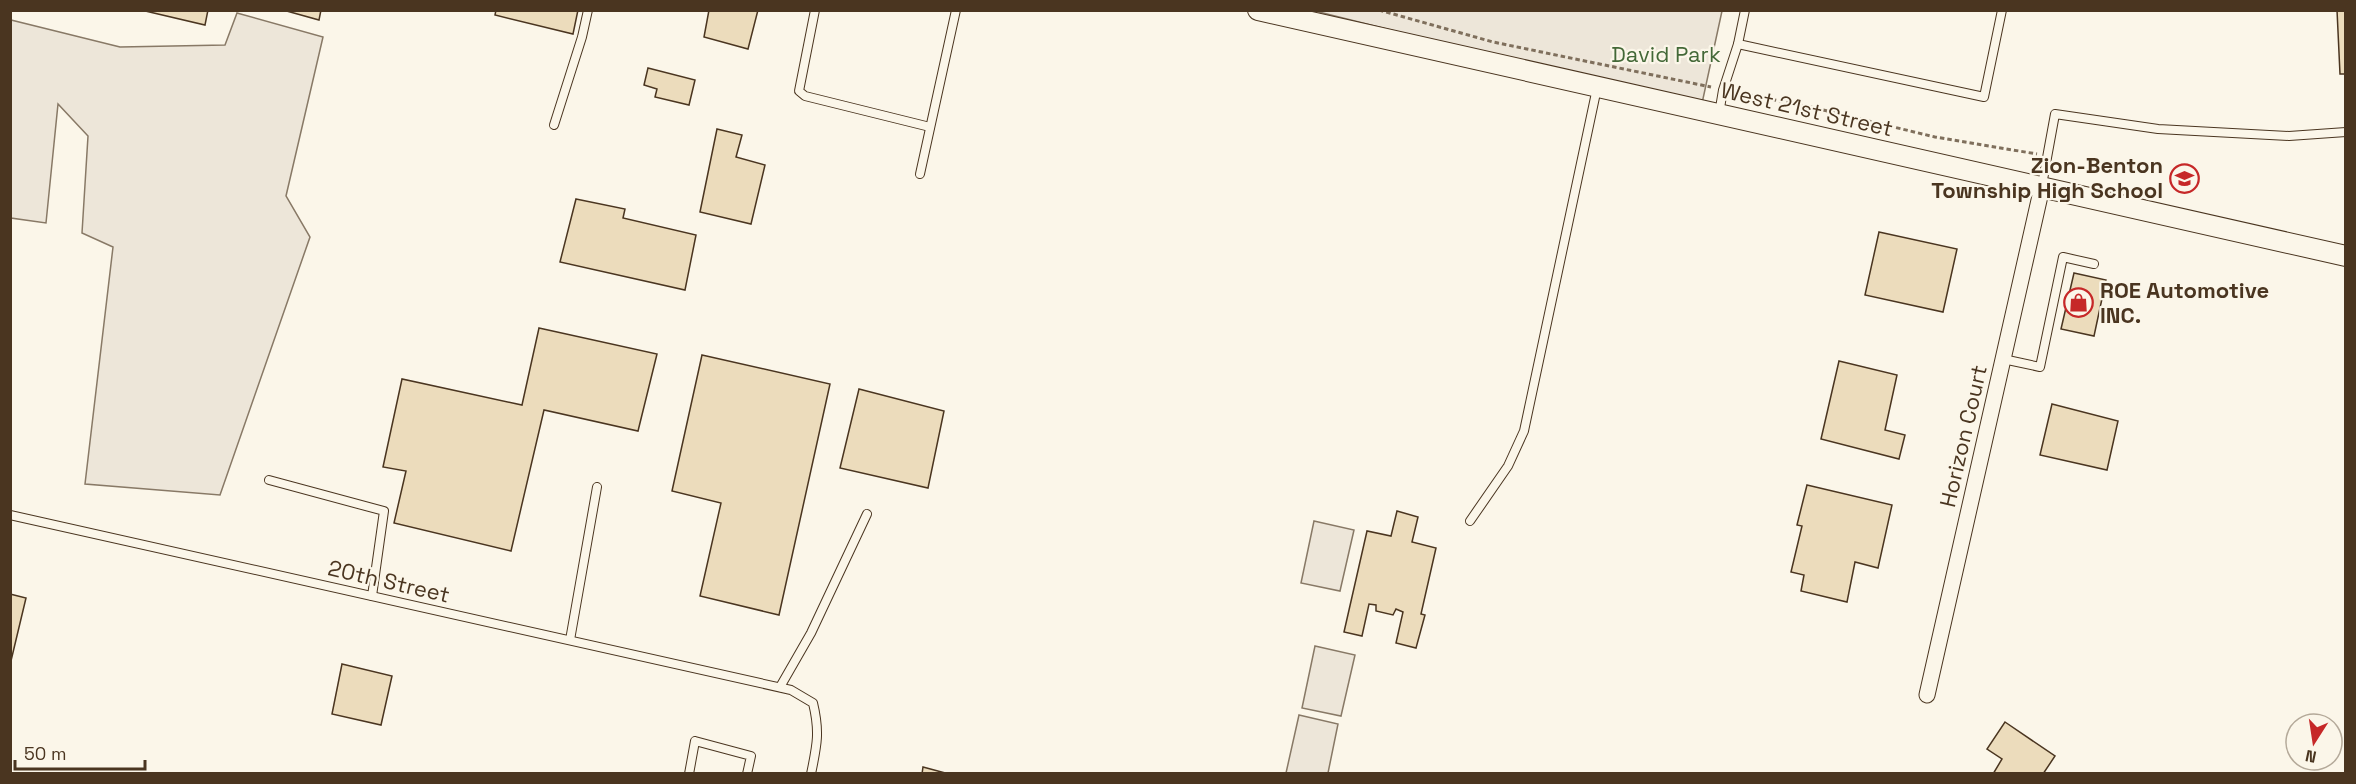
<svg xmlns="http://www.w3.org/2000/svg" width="2356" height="784" font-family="'Space Grotesk',sans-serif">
  <rect width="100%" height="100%" fill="#fbf6e9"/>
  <g fill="#ede6d9" stroke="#887966" stroke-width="1.5">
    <polygon points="1315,11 1722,11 1701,108"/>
    <polygon points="237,13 323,37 286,196 310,237 220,495 85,484 113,247 82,233 88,136 58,104 46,223 11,218 11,20 120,47 225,45"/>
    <polygon points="1314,521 1354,530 1340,591 1301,583"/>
    <polygon points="1315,646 1355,655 1341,716 1302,708"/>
    <polygon points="1299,715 1338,724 1328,773 1286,773"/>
  </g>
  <g fill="#ecdcbc" stroke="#4a3520" stroke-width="1.5">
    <polygon points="141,10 208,10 205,25"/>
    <polygon points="283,10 321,10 319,20"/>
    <polygon points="496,10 578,10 573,34 495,15"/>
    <polygon points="709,10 758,10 748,49 704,37"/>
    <polygon points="2337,10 2346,10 2346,74 2340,74"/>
    <polygon points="648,68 695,80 689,105 655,97 657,89 644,85"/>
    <polygon points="717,129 742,135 736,157 765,165 751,224 700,212"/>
    <polygon points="576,199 625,209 623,218 696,235 685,290 560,262"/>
    <polygon points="1879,232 1957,249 1943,312 1865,295"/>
    <polygon points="2074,273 2106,280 2094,336 2061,329"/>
    <polygon points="539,328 657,354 638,431 544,410 511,551 394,523 406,471 383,467 402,379 522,405"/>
    <polygon points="702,355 830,384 779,615 700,596 721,503 672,491"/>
    <polygon points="1839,361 1897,375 1885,430 1905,435 1899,459 1821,439"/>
    <polygon points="859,389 944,411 928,488 840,468"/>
    <polygon points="2052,404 2118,421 2107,470 2040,455"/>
    <polygon points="1807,485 1892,505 1878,568 1855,562 1847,602 1801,591 1804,575 1791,572 1802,526 1797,525"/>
    <polygon points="1397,511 1418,517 1412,542 1436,548 1421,614 1425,615 1416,648 1396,643 1403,612 1396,609 1393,615 1376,611 1376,605 1369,604 1362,636 1344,632 1367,531 1391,536"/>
    <polygon points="10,594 26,598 10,665"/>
    <polygon points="342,664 392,676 381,725 332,714"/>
    <polygon points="2005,722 2055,756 2043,774 1993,774 2002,759 1987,749"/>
    <polygon points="923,767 949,774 922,774"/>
  </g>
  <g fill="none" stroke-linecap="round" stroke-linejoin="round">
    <defs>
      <g id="service">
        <polyline points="815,10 799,91 805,96 930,127"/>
        <polyline points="1745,10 1738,44 1984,97 2002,10"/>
        <polyline points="1719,114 1723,90 1738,44"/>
        <polyline points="554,125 582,37 588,10"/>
        <polyline points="920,174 956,10"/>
        <polyline points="2042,185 2055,114 2158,129 2289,136 2346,132"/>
        <polyline points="2003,359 2040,367 2063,257 2094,264"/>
        <polyline points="269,480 384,511 372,596"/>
        <path d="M10,515l781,175 22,13c7,29 4,42 -2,71"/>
        <polyline points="1470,521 1508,466 1524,431 1597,88"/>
        <polyline points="570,640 597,487"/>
        <polyline points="780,687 811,633 867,514"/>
        <polyline points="689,774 695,741 751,756 747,774"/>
      </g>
      <polyline id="minor" points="1927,695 2042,187"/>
      <polyline id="tertiary" points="1258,10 2346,256"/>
    </defs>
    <use href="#service" stroke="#4a3520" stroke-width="10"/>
    <use href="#minor" stroke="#4a3520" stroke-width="17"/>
    <use href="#tertiary" stroke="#4a3520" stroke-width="22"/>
    <g stroke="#7f6f5c" stroke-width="3" stroke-dasharray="4.5 3" stroke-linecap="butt">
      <polyline points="1379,10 1493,42 1711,87"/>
      <polyline points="1735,92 1815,108 1935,137 2037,154"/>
    </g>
    <use href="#service" stroke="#fbf6e9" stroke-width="8"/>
    <use href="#minor" stroke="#fbf6e9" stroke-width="15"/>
    <use href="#tertiary" stroke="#fbf6e9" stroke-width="20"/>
  </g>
  <defs>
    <symbol id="school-ring" viewBox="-11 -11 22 22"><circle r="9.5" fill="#fbf6e9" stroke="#c62828" stroke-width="1.5"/><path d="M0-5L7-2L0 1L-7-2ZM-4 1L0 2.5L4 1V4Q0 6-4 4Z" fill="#c62828"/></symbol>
    <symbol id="shop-ring" viewBox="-11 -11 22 22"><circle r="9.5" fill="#fbf6e9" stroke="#c62828" stroke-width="1.5"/><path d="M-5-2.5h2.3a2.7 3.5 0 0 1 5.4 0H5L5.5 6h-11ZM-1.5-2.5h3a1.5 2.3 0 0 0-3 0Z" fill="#c62828"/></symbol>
  </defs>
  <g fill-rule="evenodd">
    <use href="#school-ring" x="2168" y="162" width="33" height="33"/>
    <use href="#shop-ring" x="2062" y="286" width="33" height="33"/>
  </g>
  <g text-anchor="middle" stroke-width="4.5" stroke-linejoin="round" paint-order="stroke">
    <g font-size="22" fill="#436837" stroke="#fbf6e9">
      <text x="1666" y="62">David Park</text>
    </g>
    <g font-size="22" fill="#4a3520" stroke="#fbf6e9">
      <text transform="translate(1807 109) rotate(13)" y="8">West 21st Street</text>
      <text transform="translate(1963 436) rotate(-77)" y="8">Horizon Court</text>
      <text transform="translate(389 581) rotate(13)" y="8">20th Street</text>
    </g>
    <g font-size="22" font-weight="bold" fill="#4a3520" stroke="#fbf6e9" text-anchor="end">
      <text x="2163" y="173">Zion-Benton<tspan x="2163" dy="25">Township High School</tspan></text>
      <text x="2100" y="298" text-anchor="start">ROE Automotive<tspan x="2100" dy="25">INC.</tspan></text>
    </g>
  </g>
  <rect width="2356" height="784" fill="none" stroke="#4a3520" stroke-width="24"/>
  <g transform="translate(2314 742) rotate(192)"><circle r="28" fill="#fbf6e9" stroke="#b4a999" stroke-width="1.5"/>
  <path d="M0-4.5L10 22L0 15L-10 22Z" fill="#c62828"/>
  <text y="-9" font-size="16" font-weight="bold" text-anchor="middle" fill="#4a3520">N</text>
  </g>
  <path d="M15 760v9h130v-9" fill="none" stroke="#4a3520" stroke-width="3"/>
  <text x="24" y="760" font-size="18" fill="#4a3520" stroke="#fbf6e9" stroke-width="4.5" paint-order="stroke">50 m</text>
</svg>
